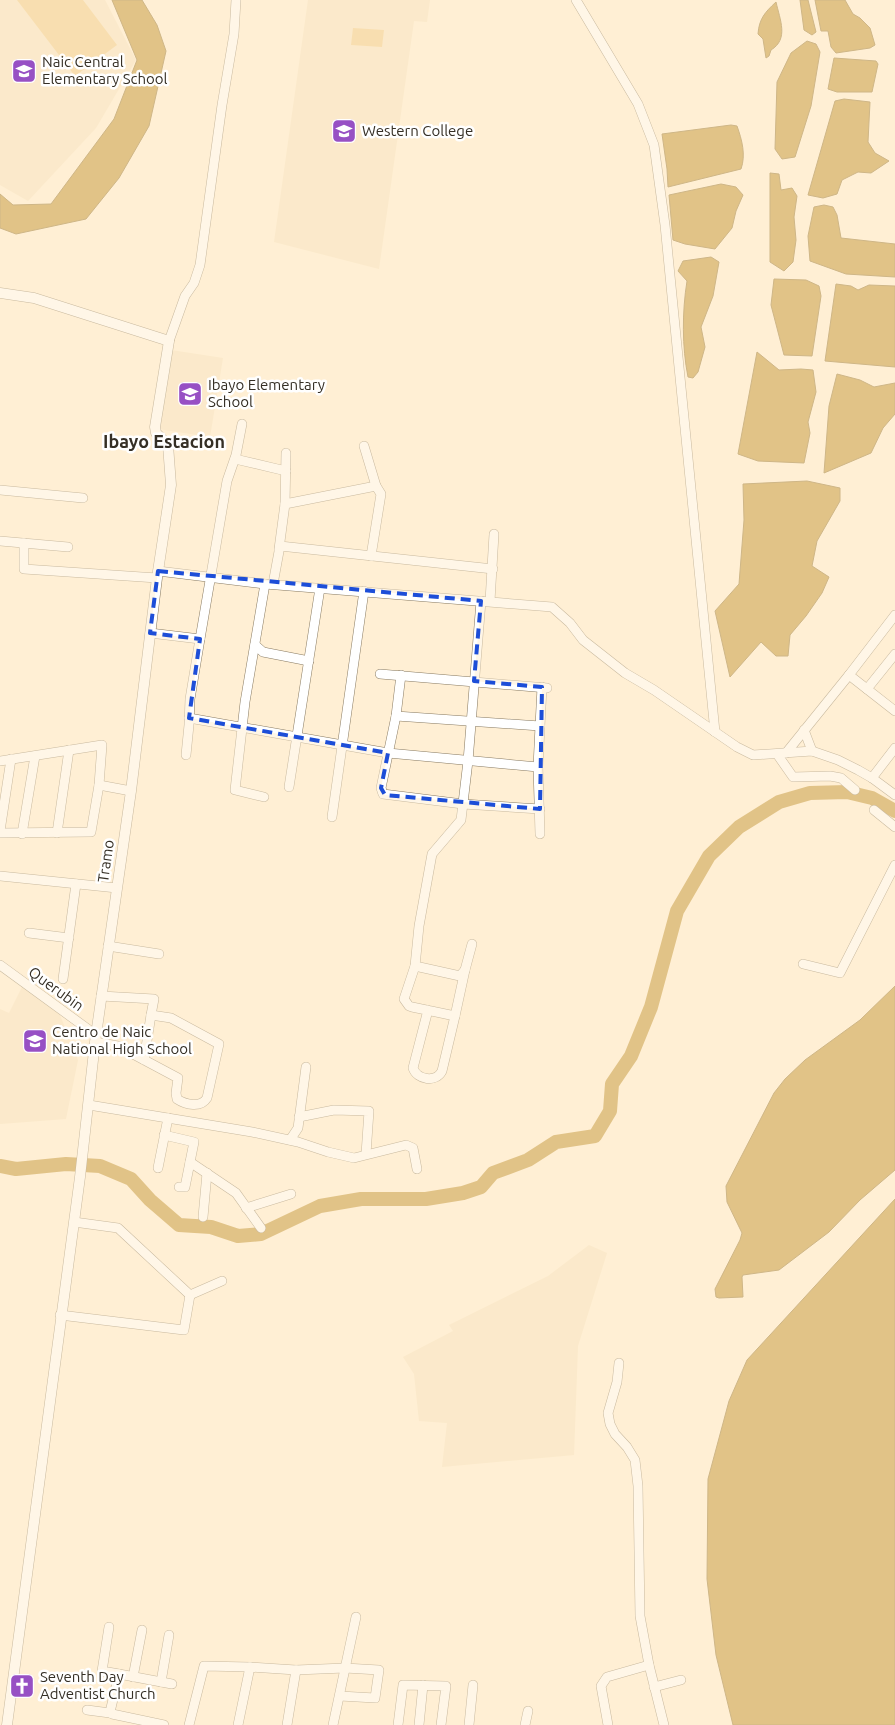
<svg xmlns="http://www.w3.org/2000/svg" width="895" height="1725" font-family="Ubuntu,sans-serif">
  <rect width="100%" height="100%" fill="#ffefd4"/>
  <g fill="#f6e3c0">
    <polygon points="0,0 105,0 136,60 96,128 28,201 0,185"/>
    <polygon points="308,0 430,0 427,22 414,21 379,269 274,242"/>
    <polygon points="171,350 223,358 210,437 158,429"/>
    <polygon points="22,987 58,1010 78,1060 66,1119 0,1124 0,1009 9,1013"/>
    <polygon points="589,1245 607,1253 578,1346 574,1455 442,1467 447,1423 419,1421 414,1374 403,1357 453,1331 449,1325 548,1276"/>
  </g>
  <g fill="#f0cb86">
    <polygon points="17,0 83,0 117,45 75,76"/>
    <polygon points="353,28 384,30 382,47 351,45"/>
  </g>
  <g fill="#bc8e2c" stroke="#94722a">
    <polygon points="112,0 142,0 157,25 166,51 149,126 119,178 86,219 16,234 0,228 0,194 13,205 51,204 114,119 137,60"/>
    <polygon points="800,0 808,0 816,32 812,35 804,30"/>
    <polygon points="815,0 845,0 853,14 860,18 870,28 875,45 870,48 836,53 831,47 828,31 821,31"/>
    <path d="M776,2c4,18 13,37 -5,48l-2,6 -3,2 -3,-19 -5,-5c1,-15 7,-22 18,-32z"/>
    <polygon points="807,41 816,44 820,52 811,106 795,157 782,159 775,149 777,82 791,53"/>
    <polygon points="834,58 876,61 878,64 872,92 837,92 828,89"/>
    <polygon points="844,99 870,102 868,142 875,153 889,161 871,173 858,172 842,180 837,194 823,198 808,195 835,101"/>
    <path d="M731,125l6,1c5,14 9,29 4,43l-73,18 -1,-18 -5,-35z"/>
    <polygon points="770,173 779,174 781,190 792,188 797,196 794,217 796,240 793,262 784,271 770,262"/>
    <polygon points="721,184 736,187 743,195 736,211 732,228 715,249 685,244 673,240 669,195"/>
    <polygon points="824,205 833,207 837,215 841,238 895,244 895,277 846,274 810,261 808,236 814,207"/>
    <path d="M711,257l8,5 -6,34 -12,31 4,20 -7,25 -5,6 -5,-1c-6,-30 -6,-65 -1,-96l-9,-10 5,-10z"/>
    <polygon points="774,279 806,280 819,286 821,296 812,356 784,355 771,305"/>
    <polygon points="836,284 851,286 858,290 869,285 895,286 895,367 825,361"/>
    <polygon points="757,352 779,370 801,369 813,370 816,392 808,422 810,433 804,463 758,461 738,454"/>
    <polygon points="837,374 860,380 874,387 895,383 895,414 883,428 871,453 824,473 829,406"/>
    <polygon points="807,481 840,488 840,501 817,541 812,566 829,577 822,593 806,616 790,635 788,656 776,656 761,642 730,677 715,611 739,584 744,520 743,484"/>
    <polygon points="895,986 895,1170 860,1200 829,1232 779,1270 743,1275 742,1277 743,1297 719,1298 716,1297 715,1289 740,1240 742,1233 727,1202 726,1186 774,1093 785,1079 805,1060 860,1020"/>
    <polygon points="895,1199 895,1725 733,1725 716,1655 707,1579 708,1479 729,1401 747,1360"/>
  </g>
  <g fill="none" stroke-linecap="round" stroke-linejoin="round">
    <polyline stroke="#bc8e2c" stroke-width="14" points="0,1166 16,1169 66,1164 100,1166 131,1179 150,1200 179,1225 211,1227 238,1236 261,1234 320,1206 361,1199 426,1199 463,1193 481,1187 493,1173 528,1160 556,1142 595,1136 610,1111 612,1084 631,1056 651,1007 677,911 709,856 739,827 779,802 810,793 847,792 872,798 895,811"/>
    <defs>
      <g id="minor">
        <polyline points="576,0 638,104 654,145 665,225 715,732"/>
        <polyline points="169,341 185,296 194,283 200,265 222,105 234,34 236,0"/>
        <polyline points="364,446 376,486 381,494 371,556"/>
        <polyline points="235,459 286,471"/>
        <polyline points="0,490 83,498"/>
        <polyline points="285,504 286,453"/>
        <polyline points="0,541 68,547"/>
        <polyline points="24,543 24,569 157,578"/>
        <polyline points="279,549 285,504 376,486"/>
        <polyline points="158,571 265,584 552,607 570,623 583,640 625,673 654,690 737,747 753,755 812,751 838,760 858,770 872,778 895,795"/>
        <polyline points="273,584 280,546 493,569"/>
        <polyline points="490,601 494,534"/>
        <polyline points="150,633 200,639"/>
        <polyline points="255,645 263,652 309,661"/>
        <polyline points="380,674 547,688"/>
        <polyline points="401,675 396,716 381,788 383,794 463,804 540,809"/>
        <polyline points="849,675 895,615"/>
        <polyline points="867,689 895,654"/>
        <polyline points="396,716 540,726 542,687"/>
        <polyline points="189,718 388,753 538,767"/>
        <polyline points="804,730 812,751"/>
        <polyline points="786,753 849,675 895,711"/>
        <polyline points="777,754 793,777 830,776 841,778 855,790"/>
        <polyline points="186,755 189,725 190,699 200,639 227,481 236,455 242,424"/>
        <polyline points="0,761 102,745 99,785 91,832 0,833"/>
        <polyline points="872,778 895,748"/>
        <polyline points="99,785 131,791"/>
        <polyline points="289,787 320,588"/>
        <polyline points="264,797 235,790 245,702 265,584"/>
        <polyline points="874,810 895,827"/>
        <polyline points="332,817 364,591"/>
        <polyline points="0,831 11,759"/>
        <polyline points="57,833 69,750"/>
        <polyline points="22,834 35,756"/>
        <polyline points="540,834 538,767 540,726"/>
        <polyline points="0,876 117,888"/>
        <polyline points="29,933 69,938"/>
        <polyline points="108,946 159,954"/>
        <polyline points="803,964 840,973 895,865"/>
        <polyline points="0,965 96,1035"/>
        <polyline points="415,966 460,976 465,970 472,944"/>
        <polyline points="63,979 76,884"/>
        <polyline points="101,996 154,999 151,1015"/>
        <path d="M428,1010l-15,58c4,12 23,15 29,3l13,-55 -43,-9 -3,-1 -5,-7 11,-33 4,-40 13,-72 29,-34 7,-59 13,-160"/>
        <polyline points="455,1016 465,970"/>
        <path d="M95,1042l23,4 60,32 -2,15 1,6c9,6 24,9 30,-1l12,-54 -48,-26 -20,-3 -7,45"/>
        <polyline points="89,1105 252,1132 298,1142 328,1152 354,1158 406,1145 413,1148 417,1169"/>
        <polyline points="299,1117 334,1110 369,1111 366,1154"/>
        <polyline points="164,1135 194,1142 185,1187 179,1187"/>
        <polyline points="290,1140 298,1128 306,1067"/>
        <polyline points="190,1162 236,1193 261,1228"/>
        <polyline points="158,1168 168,1118"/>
        <polyline points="246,1208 291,1194"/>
        <polyline points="203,1217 207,1173"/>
        <polyline points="74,1222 118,1228 190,1295 222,1281"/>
        <polyline points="60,1315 184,1330 190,1295"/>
        <polyline points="619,1363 617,1382 608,1413 610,1424 615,1434 627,1447 635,1460 638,1486 640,1616 649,1665 664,1725"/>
        <polyline points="109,1627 102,1671 119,1674"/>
        <polyline points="133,1677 142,1630"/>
        <polyline points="161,1682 169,1635"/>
        <polyline points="654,1687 681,1680"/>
        <polyline points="87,1710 110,1713"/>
        <polyline points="164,1725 112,1714 110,1712 119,1674 172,1684"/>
        <polyline points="189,1725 204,1666 250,1667"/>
        <polyline points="238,1725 250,1667 296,1670 345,1668 379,1670 375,1698 340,1696"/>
        <polyline points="287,1725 296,1670"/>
        <polyline points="333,1725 356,1617"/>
        <polyline points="398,1725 403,1685 446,1686 441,1725"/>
        <polyline points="419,1725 423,1685"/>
        <polyline points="469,1725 473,1685"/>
        <polyline points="525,1725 528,1711"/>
        <polyline points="608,1725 601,1686 607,1677 649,1665"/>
      </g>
      <polyline id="tertiary" points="0,293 34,298 169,341 155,427 156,433 168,445 171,485 157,578 131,791 95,1042 80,1177 7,1725"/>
    </defs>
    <use href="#minor" stroke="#887a61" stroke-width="10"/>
    <use href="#tertiary" stroke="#887a61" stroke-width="11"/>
    <use href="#minor" stroke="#fff" stroke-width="9"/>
    <use href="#tertiary" stroke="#fff" stroke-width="10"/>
  </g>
  <path d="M0 0H895V1725H0ZM158,571l323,30 -7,80 68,6 -2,122 -155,-14 -4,-7 7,-35 -199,-35 11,-79 -50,-6z" fill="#ffefd4" fill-opacity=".55" fill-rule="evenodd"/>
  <path fill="none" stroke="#1d4ed8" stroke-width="4" stroke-dasharray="10 6" stroke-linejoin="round" d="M158,571l323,30 -7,80 68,6 -2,122 -155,-14 -4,-7 7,-35 -199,-35 11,-79 -50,-6z"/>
  <defs>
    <symbol id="school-square" viewBox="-11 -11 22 22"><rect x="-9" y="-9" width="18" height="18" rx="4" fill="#9750c4" stroke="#fff"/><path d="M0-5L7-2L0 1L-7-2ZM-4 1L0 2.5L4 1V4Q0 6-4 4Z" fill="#fff"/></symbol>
    <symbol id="university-square" viewBox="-11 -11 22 22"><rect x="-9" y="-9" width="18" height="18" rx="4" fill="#9750c4" stroke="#fff"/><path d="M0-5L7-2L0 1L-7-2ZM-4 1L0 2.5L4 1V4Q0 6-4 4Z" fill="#fff"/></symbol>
    <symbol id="church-square" viewBox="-11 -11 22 22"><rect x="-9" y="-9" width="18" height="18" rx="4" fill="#9750c4" stroke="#fff"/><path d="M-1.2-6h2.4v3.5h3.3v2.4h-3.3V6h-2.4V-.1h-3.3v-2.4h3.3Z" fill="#fff"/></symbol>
  </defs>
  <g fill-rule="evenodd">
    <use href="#school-square" x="10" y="57" width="28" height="28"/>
    <use href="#university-square" x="330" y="117" width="28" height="28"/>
    <use href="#school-square" x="176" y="380" width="28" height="28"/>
    <use href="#school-square" x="21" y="1027" width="28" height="28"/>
    <use href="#church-square" x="8" y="1672" width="28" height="28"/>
  </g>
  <g text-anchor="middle" stroke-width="5" stroke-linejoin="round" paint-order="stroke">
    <g font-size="15" fill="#352f25" stroke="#fff" text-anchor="start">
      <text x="42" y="67">Naic Central<tspan x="42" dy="17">Elementary School</tspan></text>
      <text x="362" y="136">Western College</text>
      <text x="208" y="390">Ibayo Elementary<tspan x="208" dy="17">School</tspan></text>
      <text x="52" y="1037">Centro de Naic<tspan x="52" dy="17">National High School</tspan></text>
      <text x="40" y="1682">Seventh Day<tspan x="40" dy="17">Adventist Church</tspan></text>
    </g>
    <g font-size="15" fill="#352f25" stroke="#fff">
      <text transform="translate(106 861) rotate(-82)" y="5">Tramo</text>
      <text transform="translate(56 989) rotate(36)" y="5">Querubin</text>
    </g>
    <g font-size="18" font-weight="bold" fill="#352f25" stroke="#fff">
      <text x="164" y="448">Ibayo Estacion</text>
    </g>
  </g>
</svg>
